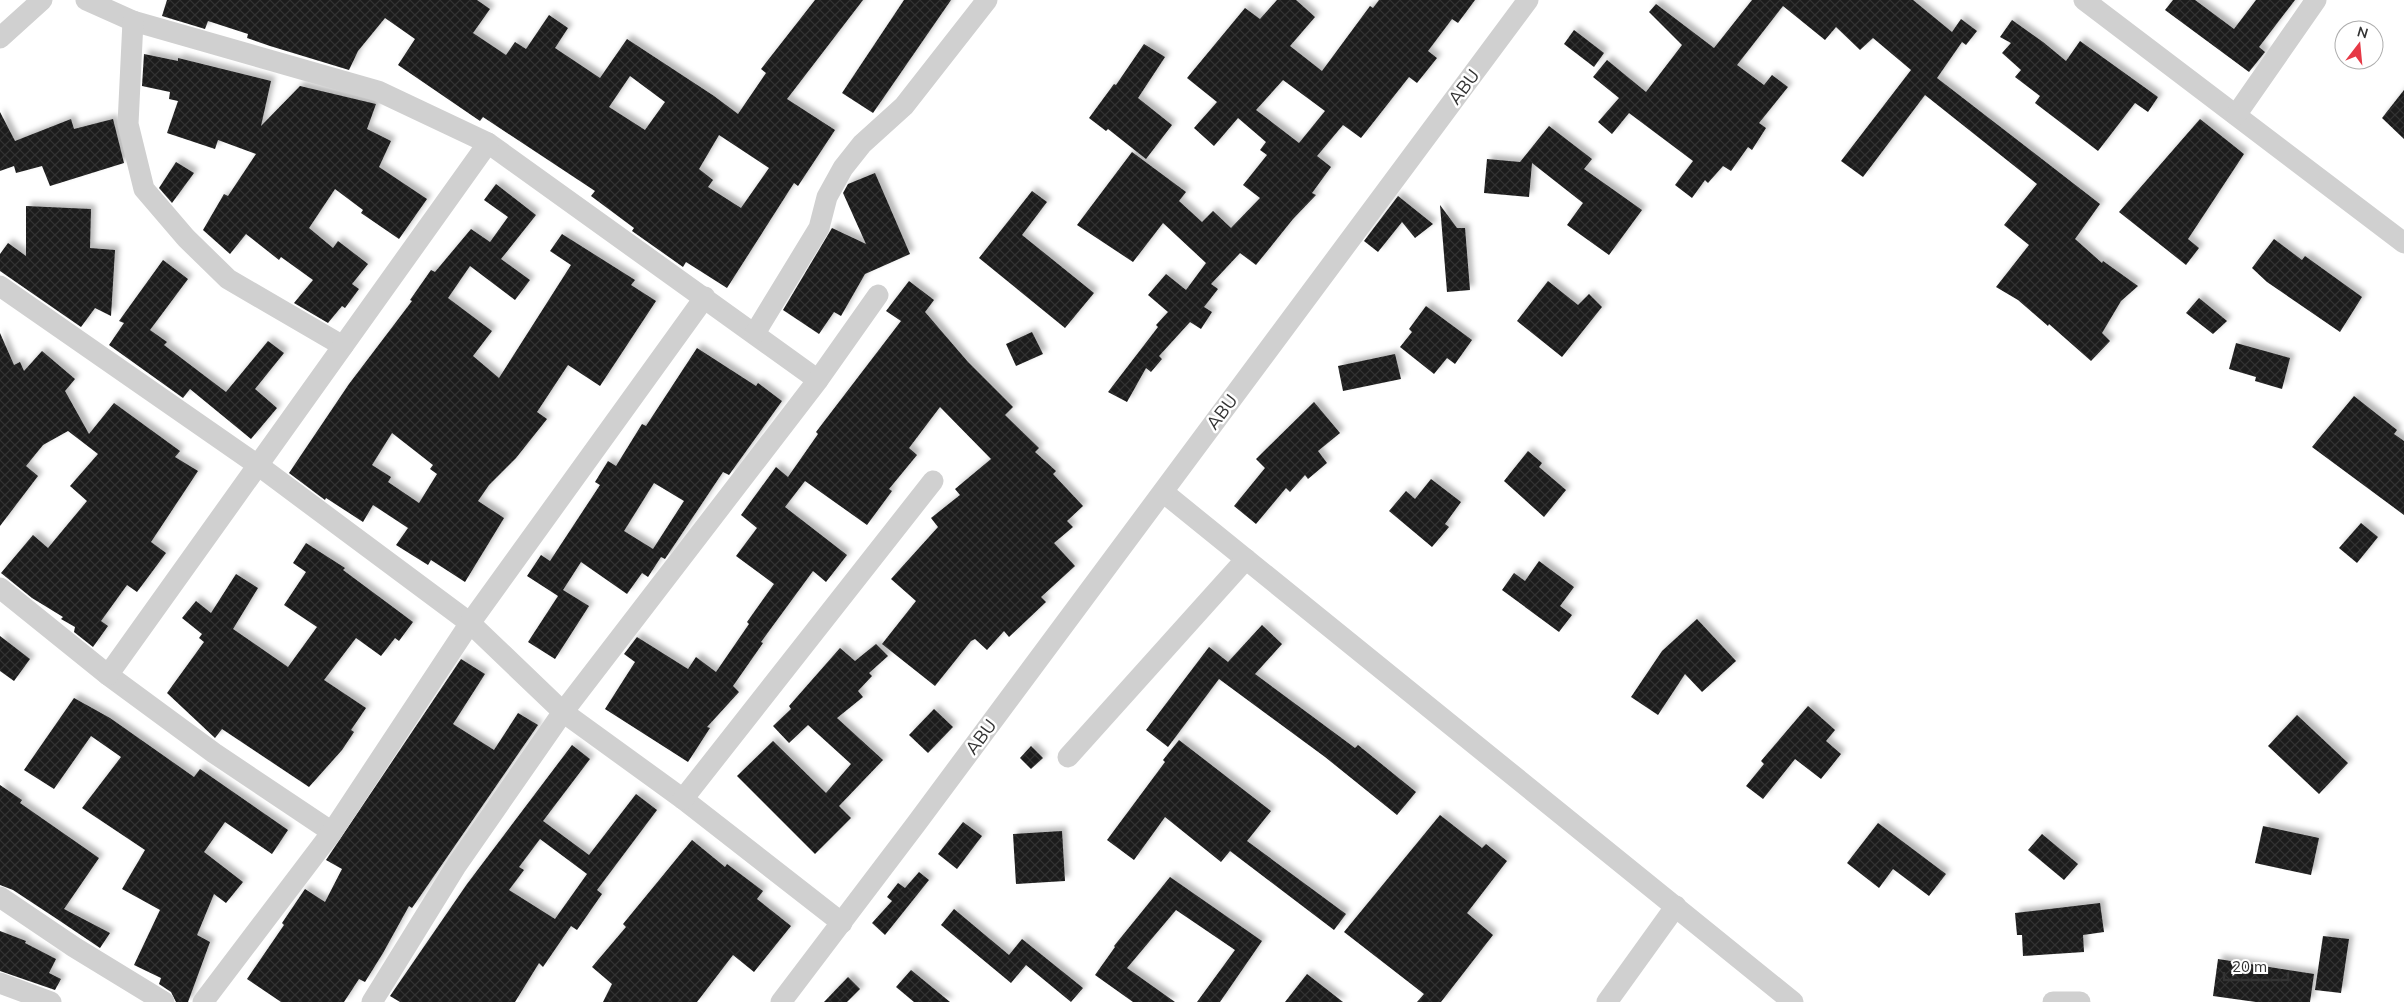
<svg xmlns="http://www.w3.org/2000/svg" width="2404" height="1002" font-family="Mulish,sans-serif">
  <defs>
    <pattern id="building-cross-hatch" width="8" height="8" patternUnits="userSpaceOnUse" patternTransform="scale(1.25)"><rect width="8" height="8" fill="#1a1a1a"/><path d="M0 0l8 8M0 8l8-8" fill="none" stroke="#333"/></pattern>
    <filter id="shadow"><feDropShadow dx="4.5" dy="-4.5" stdDeviation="2.5" flood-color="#0004"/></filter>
  </defs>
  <rect width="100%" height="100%" fill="#fff"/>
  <g fill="url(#building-cross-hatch)" fill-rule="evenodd" filter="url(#shadow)">
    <path d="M167,0h310l13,9 -17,24 33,22 9,-13 11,7 23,-34 19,13 -13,20 45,30 27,-39 87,57 24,18 28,-41 -5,-4 54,-69h48l-76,99 48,31 -37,56 -4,-3 -67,105 -41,-26 -3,5 -51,-36 2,-3 -43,-32 4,-5 -112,-74 -3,4 -82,-56 17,-26 -30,-21 -27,33 -9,19 -79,-24 -23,-8 1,-4 -40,-13 -3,8 -43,-13zM630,76l35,26 -20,28 -36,-23zM719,135l50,33 -28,40 -33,-21 5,-7 -14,-11z"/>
    <polygon points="904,0 951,0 873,113 842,93"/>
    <path d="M1277,0h19l19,17 -25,29 32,25 48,-65 3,2 6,-8h96l-17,23 -6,-4 -24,32 9,7 -20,25 -8,-6 -48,61 -18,-13 -26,31 14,11 -19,26 4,2 -23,24 -37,46 -16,-12 -29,31 7,5 -14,18 8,5 -11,17 -11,-7 -31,34 3,3 -11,13 -5,-4 -19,34 -19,-10 50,-65 -2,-2 12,-13 -20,-17 18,-21 20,16 20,-27 -43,-40 -30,39 -56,-37 55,-73 54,40 -7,9 23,21 11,-11 18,17 29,-30 -17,-13 24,-30 -7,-5 6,-8 -28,-24 -24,28 -20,-18 23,-26 -30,-24 58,-70 15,11zM1283,80l42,31 -26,32 -43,-33z"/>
    <polygon points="1752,0 1913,0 1952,32 1961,19 1977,31 1966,45 1962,42 1937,78 2100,204 2075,239 2102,263 2103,261 2138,286 2121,301 2102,333 2110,341 2091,361 2049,324 2048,326 2018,300 1996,287 2029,245 2004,225 2037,184 1925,95 1863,177 1841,161 1911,70 1873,38 1860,50 1836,27 1825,40 1783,6 1737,65 1764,85 1772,75 1788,87 1759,123 1766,128 1752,150 1748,147 1731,171 1723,166 1708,183 1705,180 1692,198 1675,185 1693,161 1629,113 1612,134 1598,122 1619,98 1593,77 1607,60 1646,92 1682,45 1649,12 1656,4 1714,48"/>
    <polygon points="2173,0 2195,0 2234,29 2256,0 2295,0 2259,47 2265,52 2249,72 2165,10"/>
    <polygon points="2012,20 2043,42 2066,61 2080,41 2158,97 2148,112 2135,103 2098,151 2035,103 2040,96 2015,77 2021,70 2002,53 2011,43 2000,37"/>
    <polygon points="1574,30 1604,53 1594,67 1564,44"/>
    <polygon points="1144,44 1165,57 1138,98 1172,125 1146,159 1108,129 1106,131 1089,118 1114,84 1116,85"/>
    <polygon points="144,54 178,61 178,58 271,81 261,126 300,86 376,104 367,129 391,141 379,167 427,199 399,239 361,213 363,210 335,189 309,228 333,248 338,241 368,264 352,284 359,289 345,308 342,306 328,323 294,303 313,280 281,257 279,260 246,234 230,254 203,230 224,194 228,196 256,154 218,140 215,149 167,133 178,101 169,99 170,92 142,86"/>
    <polygon points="2404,90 2404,139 2382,118"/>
    <polygon points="0,112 15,141 71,119 74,129 113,119 124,163 50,186 42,166 16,173 14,166 0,171"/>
    <polygon points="2200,119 2244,154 2188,239 2199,248 2186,265 2119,212"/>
    <polygon points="1549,126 1592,159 1584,169 1642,210 1609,255 1567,225 1583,203 1532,163 1529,197 1484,193 1487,159 1520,162"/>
    <polygon points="176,162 194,173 172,203 159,188"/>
    <polygon points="875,173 910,254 865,274 841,316 834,312 819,334 783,310 832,228 866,244 843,193 848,184"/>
    <path d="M496,184l40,31 -35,44 29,21 -15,20 -45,-34 -22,32 44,33 -19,25 26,22 72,-113 -21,-14 12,-17 73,46 -4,5 25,16 -56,85 -32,-21 -31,47 10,7 -31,39 -27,27 -11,16 26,17 -39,64 -34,-22 -3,5 -32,-20 12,-17 -35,-23 -10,17 -37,-24 -1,2 -36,-27 60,-89 63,-83 -2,-1 21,-30 4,2 36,-43 19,13 18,-25 -24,-17zM392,433l41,32 -3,4 7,5 -18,29 -31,-21 3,-5 -19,-12z"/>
    <polygon points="1032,191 1047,202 1022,235 1094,293 1065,328 979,258"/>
    <polygon points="1398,196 1433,224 1415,238 1402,222 1378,252 1364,241"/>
    <polygon points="1440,205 1457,228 1465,228 1470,290 1447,292"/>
    <polygon points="26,206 91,209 90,248 115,250 111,316 95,308 81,327 0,271 0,254 8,243 26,256"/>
    <polygon points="2274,239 2302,260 2305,256 2362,297 2340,332 2267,282 2252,268"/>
    <polygon points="163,260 188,279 150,330 167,342 164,345 226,392 268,341 284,353 255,389 277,408 251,439 190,389 183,398 109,345 124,323 119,321"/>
    <polygon points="909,281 934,300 925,312 968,362 1013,407 1005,415 1039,448 1035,452 1056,471 1053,474 1083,506 1067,521 1073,527 1054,543 1075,566 1041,597 1046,602 1009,637 1004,631 987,650 975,639 971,641 935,686 882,644 916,601 891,579 938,527 931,518 960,495 955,489 991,459 940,407 909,448 917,455 889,489 892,491 867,525 805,481 785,507 847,555 826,582 813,571 761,642 763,643 733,686 739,692 707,727 710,728 688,762 605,709 635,662 624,654 637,637 688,669 696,657 716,672 749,624 747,622 774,584 736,556 757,528 741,515 776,467 788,477 818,434 816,432 901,321 886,311"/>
    <polygon points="1548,281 1578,305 1589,294 1602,307 1562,357 1517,321"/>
    <polygon points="2199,298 2227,321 2213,334 2186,313"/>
    <polygon points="1426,306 1472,340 1455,364 1447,358 1434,374 1400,347 1412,332 1409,329"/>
    <polygon points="1032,332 1043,354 1016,366 1006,344"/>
    <polygon points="0,333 14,365 20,362 24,371 42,351 75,379 65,391 89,434 114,403 180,451 175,457 198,471 151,542 166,553 137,592 127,585 101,621 108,626 93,647 74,632 75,627 61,619 63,617 32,598 1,573 33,535 48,548 87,501 70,486 98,454 68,431 43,445 26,466 38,476 0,526"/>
    <polygon points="2236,343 2290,358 2282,389 2255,381 2256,377 2229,369"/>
    <path d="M697,348l59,38 2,-3 24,18 -53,74 -6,-3 -58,87 -4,-2 -13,20 -6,-4 -15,21 -46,-32 -18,28 26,16 -34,53 -27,-17 30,-46 -31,-20 14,-21 9,6 50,-76 -5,-3 13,-21 8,5 26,-42 4,2zM654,483l30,18 -31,48 -29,-18z"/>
    <polygon points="1395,354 1401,379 1343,391 1338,366"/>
    <polygon points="2354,396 2397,430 2394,434 2404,441 2404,515 2312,447"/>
    <polygon points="1314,402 1340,433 1318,451 1327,463 1308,479 1305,475 1290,492 1286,488 1256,524 1234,506 1265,468 1256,459"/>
    <polygon points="1528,451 1542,463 1539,467 1566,490 1544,517 1504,481"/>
    <polygon points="1431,479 1461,502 1445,524 1449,527 1432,547 1389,511 1406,491 1415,499"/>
    <polygon points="2361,523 2378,537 2357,563 2339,548"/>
    <polygon points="306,543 345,568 343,570 413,622 399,641 395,638 381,656 356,638 324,680 366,708 351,730 354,732 342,750 309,787 222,729 215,738 167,693 204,642 199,638 202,634 182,618 196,601 211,613 236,574 258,588 233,629 288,667 317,627 284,605 306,572 293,563"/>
    <polygon points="1539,561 1574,587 1560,606 1572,615 1559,632 1502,590 1514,573 1525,581"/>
    <polygon points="1697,619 1736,661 1702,692 1685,674 1658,715 1631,697 1662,651"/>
    <polygon points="1262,625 1282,644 1255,674 1355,748 1358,745 1416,792 1397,815 1325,757 1219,679 1168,747 1146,730 1209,647 1228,662"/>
    <polygon points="0,636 30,659 14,681 0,671"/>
    <polygon points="876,644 888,656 869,673 872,676 858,691 863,697 837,718 883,760 839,806 851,818 815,854 737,776 773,741 826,793 851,764 808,725 789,743 773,726 791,709 789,706 840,648 855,661"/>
    <polygon points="461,659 485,674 453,724 494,750 518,713 538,725 412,908 409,906 383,953 365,982 359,979 344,1002 281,1002 247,979 284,925 282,923 305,889 325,902 342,869 326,860"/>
    <polygon points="74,698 110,718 194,777 200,769 288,830 272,854 225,822 204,852 243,882 226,903 214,894 197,935 210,942 188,1002 176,1002 171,992 159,984 161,978 134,965 160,910 122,889 145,850 82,808 121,757 91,736 54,789 24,770"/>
    <polygon points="1808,706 1835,730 1826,741 1841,754 1821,779 1795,759 1763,799 1746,786 1764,764 1761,761"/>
    <polygon points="934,709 953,727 928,753 909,735"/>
    <polygon points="2297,715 2348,763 2319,794 2268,746"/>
    <polygon points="1179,740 1271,811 1247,841 1346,914 1334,930 1230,851 1221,862 1165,817 1134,860 1107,840 1165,762 1163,760"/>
    <path d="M572,745l18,14 -47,62 46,34 47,-61 21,16 -60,80 5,4 -25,36 -6,-4 -28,41 -4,-4 -24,39h-115l-10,-6 77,-112zM540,839l47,35 -32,45 -46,-29 15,-20 -5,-3z"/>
    <polygon points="1031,746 1043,758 1031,769 1020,758"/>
    <polygon points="0,785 22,800 20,803 99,858 64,909 110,933 100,948 57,919 60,915 57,919 13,890 0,885"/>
    <polygon points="1440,815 1482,848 1486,844 1507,861 1467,913 1493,935 1441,1002 1417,1002 1424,994 1344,932"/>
    <polygon points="963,822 982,836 957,869 938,854"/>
    <polygon points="1878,823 1946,874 1929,896 1893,869 1879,888 1847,863"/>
    <polygon points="2263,826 2319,838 2311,875 2255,863"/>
    <polygon points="1062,831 1065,881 1016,884 1013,834"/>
    <polygon points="2042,834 2078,864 2064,880 2028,850"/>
    <polygon points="692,840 725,867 727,864 763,891 757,899 791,926 754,972 733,955 697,1002 603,1002 612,984 592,967 626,927 623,924"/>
    <polygon points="919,872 929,880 885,935 872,923 892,901 887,897 898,883 905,888"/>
    <polygon points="1170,877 1262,941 1220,1002 1197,1002 1235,950 1176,910 1127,968 1175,1002 1133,1002 1095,975 1115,947 1114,946"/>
    <polygon points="2100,903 2104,932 2083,935 2084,952 2023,956 2022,935 2017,935 2015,913"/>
    <polygon points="954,909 1009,955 1022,939 1083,988 1071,1002 1026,965 1011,983 941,925"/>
    <polygon points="0,931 26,941 25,943 56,959 49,973 61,979 55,990 0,971"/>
    <polygon points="2323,936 2349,939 2341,993 2315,990"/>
    <polygon points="2218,959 2314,974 2310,1002 2256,1002 2213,996"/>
    <polygon points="911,970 950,1002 914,1002 896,987"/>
    <polygon points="1307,974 1343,1002 1285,1002"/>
    <polygon points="848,977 860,989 847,1002 824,1002"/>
  </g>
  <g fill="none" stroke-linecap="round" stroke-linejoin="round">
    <g stroke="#d0d0d0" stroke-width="21">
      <polyline points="86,0 133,21 378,91 488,143 818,380"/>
      <polyline points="2084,0 2404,243"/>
      <polyline points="133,21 128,124 144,189 186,238 228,279 343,346"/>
      <polyline points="0,38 42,0"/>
      <polyline points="2236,115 2316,0"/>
      <polyline points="0,286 259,466 470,623 563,712 683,799 842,923"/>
      <polyline points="755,333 819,228 827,197 843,168 862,144 904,106 987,0"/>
      <polyline points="1163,492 1793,1002"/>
      <polyline points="0,588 108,675 214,753 332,832"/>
      <polyline points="108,675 488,143"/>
      <polyline points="1068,757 1246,559"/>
      <polyline points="683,799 933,481"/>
      <polyline points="0,897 74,947 164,1002"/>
      <polyline points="0,983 51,1002"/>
      <polyline points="203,1002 332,832 470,623 705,297"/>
      <polyline points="372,1002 456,866 563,712 818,380 878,295"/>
      <polyline points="781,1002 916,824 1528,0"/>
      <polyline points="1607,1002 1676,906"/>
      <polyline points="2053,1002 2080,1002"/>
    </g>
  </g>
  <g text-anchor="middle" stroke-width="5" stroke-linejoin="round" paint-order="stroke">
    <g font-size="18" fill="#333" stroke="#fff">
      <text transform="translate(1464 87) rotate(-53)" y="6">ABU</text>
      <text transform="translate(1222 412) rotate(-53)" y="6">ABU</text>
      <text transform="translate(981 737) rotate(-53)" y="6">ABU</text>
    </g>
  </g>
  <g transform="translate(2359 45) rotate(16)"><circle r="24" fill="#ffffff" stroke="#adadad"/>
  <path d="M0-4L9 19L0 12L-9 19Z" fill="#e63946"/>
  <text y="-8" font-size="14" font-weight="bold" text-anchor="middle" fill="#333333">N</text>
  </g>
  <path d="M2224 972v8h64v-8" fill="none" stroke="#333333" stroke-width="2.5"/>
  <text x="2232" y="972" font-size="15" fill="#333333" stroke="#ffffff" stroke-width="4" paint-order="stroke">20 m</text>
</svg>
